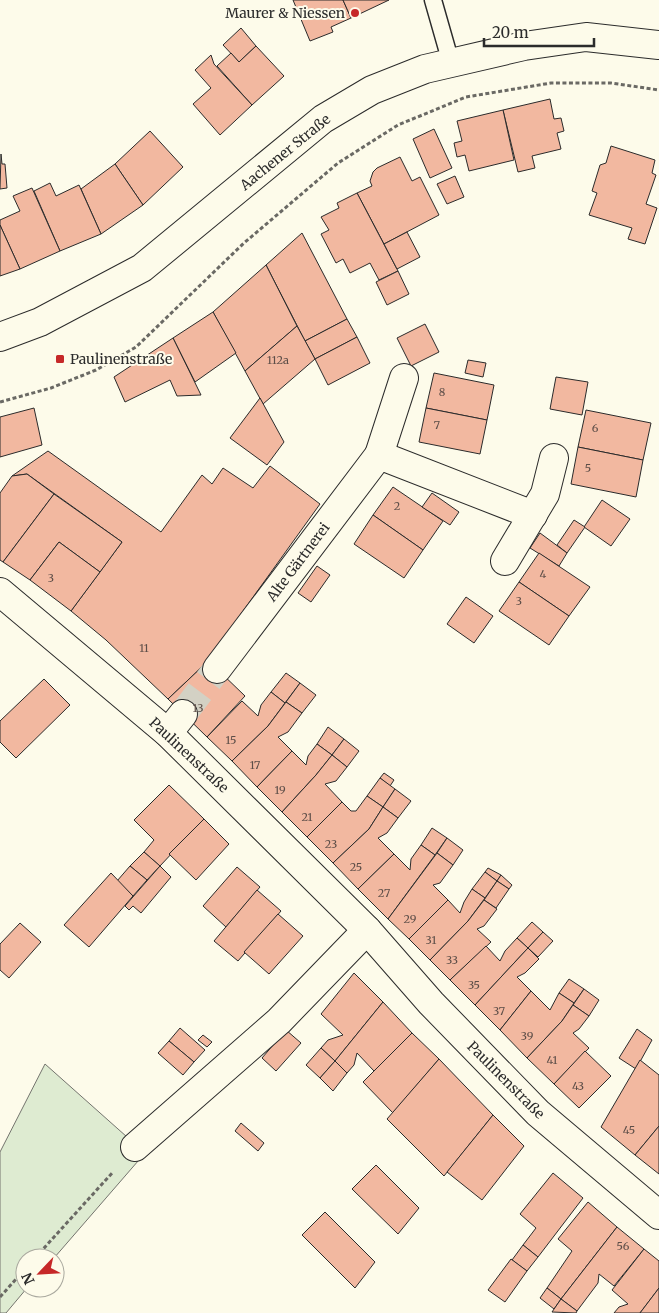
<svg xmlns="http://www.w3.org/2000/svg" width="659" height="1313" font-family="Merriweather,serif">
  <rect width="100%" height="100%" fill="#fdfbea"/>
  <polygon fill="#deebd1" stroke="#74746e" points="45,1064 145,1153 54,1258 25,1258 25,1288 27,1288 6,1313 0,1313 0,1152"/>
  <g fill="#f2b8a0" stroke="#2b2b2b">
    <polygon points="293,0 343,0 351,18 331,27 333,32 310,41"/>
    <polygon points="343,0 389,0 351,18"/>
    <polygon points="241,28 256,46 239,62 223,45"/>
    <polygon points="256,46 284,76 252,105 217,66 231,53 239,62"/>
    <polygon points="211,55 214,64 252,105 220,135 193,104 211,88 195,70"/>
    <polygon points="550,99 554,119 561,118 564,131 557,133 561,149 532,156 535,168 518,172 503,110"/>
    <polygon points="503,110 514,160 469,171 465,155 457,157 454,143 462,141 457,121"/>
    <polygon points="434,129 452,168 430,178 413,139"/>
    <polygon points="150,131 183,167 143,205 115,164"/>
    <polygon points="611,146 655,160 652,173 656,175 646,204 657,208 645,244 628,239 632,228 589,215 597,193 592,191 600,165 606,163"/>
    <polygon points="1,154 2,164 5,164 7,188 0,189"/>
    <polygon points="400,157 412,181 420,177 439,215 384,244 357,193 372,186 370,181 373,172 377,168"/>
    <polygon points="115,164 143,205 101,234 81,189"/>
    <polygon points="455,176 464,197 447,204 437,184"/>
    <polygon points="50,183 56,196 79,185 101,234 60,251 34,191"/>
    <polygon points="32,188 60,251 20,269 0,225 0,220 20,211 13,196"/>
    <polygon points="357,193 398,271 379,280 370,263 350,273 343,259 336,263 321,234 329,230 321,217 339,208 337,203"/>
    <polygon points="0,225 20,269 0,276"/>
    <polygon points="407,232 420,257 397,269 384,244"/>
    <polygon points="302,233 347,319 305,341 266,265"/>
    <polygon points="266,265 297,326 245,371 213,312"/>
    <polygon points="398,271 409,294 387,305 376,282"/>
    <polygon points="213,312 236,353 195,382 173,338"/>
    <polygon points="347,319 357,337 315,359 305,341"/>
    <polygon points="425,324 439,352 411,366 397,338"/>
    <polygon points="297,326 315,359 263,404 245,371"/>
    <polygon points="357,337 370,363 328,385 315,359"/>
    <polygon points="173,338 201,395 177,396 170,380 125,402 114,377"/>
    <polygon points="468,360 486,363 483,377 465,373"/>
    <polygon points="434,373 494,385 487,420 426,408"/>
    <polygon points="556,377 588,382 582,415 550,409"/>
    <polygon points="260,398 284,442 267,465 230,438"/>
    <polygon points="34,408 42,445 0,457 0,417"/>
    <polygon points="426,408 487,420 480,454 419,442"/>
    <polygon points="586,410 651,423 643,460 578,447"/>
    <polygon points="578,447 643,460 636,497 571,484"/>
    <polygon points="48,451 161,532 202,475 212,484 223,468 253,488 270,466 320,504 205,664 168,699 106,640 71,611 122,542 27,474 12,476"/>
    <polygon points="27,474 54,494 3,562 0,560 0,493 12,476"/>
    <polygon points="393,487 443,521 423,550 373,515"/>
    <polygon points="432,493 459,512 450,525 422,507"/>
    <polygon points="54,494 122,542 100,572 59,542 30,580 3,562"/>
    <polygon points="602,500 630,519 611,546 584,527"/>
    <polygon points="373,515 423,550 404,578 354,544"/>
    <polygon points="574,520 585,527 567,553 557,545"/>
    <polygon points="540,533 567,553 559,566 530,548"/>
    <polygon points="59,542 100,572 71,611 30,580"/>
    <polygon points="539,553 590,587 569,616 519,582"/>
    <polygon points="317,566 330,575 311,602 298,593"/>
    <polygon points="519,582 569,616 549,645 499,611"/>
    <polygon points="466,597 493,616 474,643 447,624"/>
    <polygon points="205,664 217,669 245,696 207,737 168,699"/>
    <polygon points="286,673 300,683 285,703 271,692"/>
    <polygon points="44,679 70,705 16,758 0,742 0,721"/>
    <polygon points="300,683 316,695 302,713 286,702"/>
    <polygon points="271,692 285,703 268,726 232,761 207,737 242,701 258,716 261,705"/>
    <polygon points="286,702 302,713 288,732 278,737 292,751 257,787 232,761 268,726"/>
    <polygon points="328,727 344,739 332,755 317,744"/>
    <polygon points="344,739 359,751 347,767 332,755"/>
    <polygon points="317,744 332,755 316,775 282,812 257,787 292,751 306,765 308,756"/>
    <polygon points="332,755 347,767 336,781 325,784 342,802 307,837 282,812 316,775"/>
    <polygon points="384,773 394,780 390,786 380,778"/>
    <polygon points="380,778 395,789 383,807 367,796"/>
    <polygon points="169,785 204,819 160,866 144,852 154,840 134,820"/>
    <polygon points="395,789 411,801 398,818 383,807"/>
    <polygon points="367,796 383,807 369,829 333,863 307,837 342,802 351,811 356,811"/>
    <polygon points="383,807 398,818 387,833 378,838 394,854 358,889 333,863 369,829"/>
    <polygon points="204,819 229,844 196,880 169,854"/>
    <polygon points="432,828 447,838 435,855 421,845"/>
    <polygon points="447,838 463,850 453,865 437,853"/>
    <polygon points="421,845 435,855 388,919 358,889 394,854 410,870 411,859"/>
    <polygon points="144,852 160,866 147,880 130,866"/>
    <polygon points="437,853 453,865 440,883 433,885 448,900 409,939 388,919"/>
    <polygon points="130,866 147,880 133,896 117,881"/>
    <polygon points="160,866 171,877 141,913 133,906 129,910 125,906"/>
    <polygon points="237,867 260,887 226,927 203,906"/>
    <polygon points="488,868 501,875 497,881 485,872"/>
    <polygon points="485,872 497,881 485,898 472,889"/>
    <polygon points="111,873 133,896 89,947 64,925"/>
    <polygon points="501,875 512,885 509,889 497,881"/>
    <polygon points="497,881 509,889 496,908 484,900"/>
    <polygon points="472,889 485,898 468,921 430,960 409,939 448,900 460,913 464,902"/>
    <polygon points="257,890 281,911 238,961 214,941"/>
    <polygon points="484,900 497,909 484,926 477,929 491,942 450,980 430,960 468,921"/>
    <polygon points="278,914 303,936 269,974 244,952"/>
    <polygon points="532,922 543,932 528,948 517,938"/>
    <polygon points="20,923 41,942 9,978 0,970 0,944"/>
    <polygon points="543,932 553,941 538,957 528,948"/>
    <polygon points="517,938 528,948 475,1005 450,980 486,946 500,961 505,951"/>
    <polygon points="528,948 539,959 525,973 517,977 531,991 500,1030 475,1005"/>
    <polygon points="354,973 383,1002 335,1061 321,1048 328,1040 343,1035 321,1014"/>
    <polygon points="569,979 584,989 574,1003 559,993"/>
    <polygon points="584,989 599,1000 589,1016 573,1005"/>
    <polygon points="531,991 550,1010 559,993 574,1003 562,1021 527,1058 500,1030"/>
    <polygon points="383,1002 412,1033 374,1071 357,1053 354,1065 347,1073 335,1061"/>
    <polygon points="573,1005 589,1016 579,1029 573,1033 589,1048 554,1084 527,1058 562,1021"/>
    <polygon points="180,1028 205,1050 194,1062 169,1041"/>
    <polygon points="637,1029 652,1040 636,1069 619,1058"/>
    <polygon points="286,1030 301,1043 276,1071 262,1058"/>
    <polygon points="412,1033 439,1059 393,1113 363,1082"/>
    <polygon points="203,1035 212,1042 207,1047 198,1040"/>
    <polygon points="169,1041 194,1062 183,1075 158,1053"/>
    <polygon points="321,1048 335,1061 320,1078 306,1065"/>
    <polygon points="585,1051 611,1076 579,1108 554,1084"/>
    <polygon points="439,1059 493,1115 444,1176 387,1119"/>
    <polygon points="640,1060 659,1075 659,1126 635,1155 601,1127"/>
    <polygon points="335,1061 347,1073 333,1091 320,1078"/>
    <polygon points="493,1115 524,1146 482,1200 447,1172"/>
    <polygon points="241,1123 264,1143 258,1151 235,1131"/>
    <polygon points="659,1126 659,1174 635,1155"/>
    <polygon points="376,1165 419,1208 398,1234 352,1189"/>
    <polygon points="553,1173 583,1198 538,1257 523,1245 536,1228 520,1214"/>
    <polygon points="588,1202 617,1227 561,1299 547,1288 572,1251 558,1239"/>
    <polygon points="325,1212 375,1262 355,1288 302,1235"/>
    <polygon points="617,1227 644,1249 614,1286 599,1274 598,1283 577,1311 561,1299"/>
    <polygon points="523,1245 538,1257 527,1271 512,1260"/>
    <polygon points="644,1249 659,1261 659,1288 640,1313 614,1313 619,1307 628,1304 612,1290"/>
    <polygon points="511,1259 527,1271 505,1302 488,1290"/>
    <polygon points="547,1288 561,1299 554,1309 540,1298"/>
    <polygon points="659,1288 659,1313 640,1313"/>
    <polygon points="561,1299 577,1311 576,1313 552,1312"/>
  </g>
  <g fill="none" stroke-linecap="round" stroke-linejoin="round">
    <polyline stroke="#d3d1c4" stroke-width="28" stroke-dasharray="28 14" stroke-linecap="butt" points="183,714 217,669"/>
    <defs>
      <polyline id="service" points="433,0 451,63"/>
      <g id="minor">
        <polyline points="379,455 404,378"/>
        <polyline points="505,561 545,494 554,458"/>
        <polyline points="0,592 168,733 367,930 431,1003 538,1113 659,1215"/>
        <polyline points="217,669 379,455 533,515"/>
        <polyline points="168,733 183,714"/>
        <polyline points="135,1147 279,1021 367,930"/>
      </g>
      <polyline id="primary" points="0,337 40,322 142,268 323,119 372,90 425,69 524,46 586,37 659,45"/>
    </defs>
    <use href="#service" stroke="#2b2b2b" stroke-width="19"/>
    <use href="#minor" stroke="#2b2b2b" stroke-width="30"/>
    <use href="#primary" stroke="#2b2b2b" stroke-width="30"/>
    <g stroke="#6a6964" stroke-width="3" stroke-dasharray="4 2.5" stroke-linecap="butt">
      <polyline points="0,402 51,388 96,370 136,347 244,243 338,163 398,125 466,97 551,83 611,83 659,90"/>
      <polyline points="35,1258 113,1172"/>
      <polyline points="0,1297 25,1269"/>
    </g>
    <use href="#service" stroke="#fdfbea" stroke-width="16"/>
    <use href="#minor" stroke="#fdfbea" stroke-width="28"/>
    <use href="#primary" stroke="#fdfbea" stroke-width="28"/>
  </g>
  <g fill="#c62828" stroke="#fdfbea" stroke-width="2">
    <circle cx="355" cy="13" r="5"/>
    <rect x="55" y="354" width="10" height="10" rx="2.5"/>
  </g>
  <g text-anchor="middle" stroke-width="4" stroke-linejoin="round" paint-order="stroke">
    <g font-size="11" fill="#5d4e48">
      <text x="278" y="364">112a</text>
      <text x="442" y="396">8</text>
      <text x="437" y="429">7</text>
      <text x="595" y="432">6</text>
      <text x="588" y="472">5</text>
      <text x="397" y="510">2</text>
      <text x="543" y="578">4</text>
      <text x="51" y="582">3</text>
      <text x="519" y="605">3</text>
      <text x="144" y="652">11</text>
      <text x="198" y="712">13</text>
      <text x="231" y="744">15</text>
      <text x="255" y="769">17</text>
      <text x="280" y="794">19</text>
      <text x="307" y="821">21</text>
      <text x="331" y="848">23</text>
      <text x="356" y="871">25</text>
      <text x="384" y="897">27</text>
      <text x="410" y="923">29</text>
      <text x="431" y="944">31</text>
      <text x="452" y="964">33</text>
      <text x="474" y="989">35</text>
      <text x="499" y="1015">37</text>
      <text x="527" y="1040">39</text>
      <text x="552" y="1064">41</text>
      <text x="578" y="1090">43</text>
      <text x="629" y="1134">45</text>
      <text x="623" y="1250">56</text>
    </g>
    <g font-size="14" fill="#2b2b2b" stroke="#fdfbea" text-anchor="end">
      <text x="345" y="18">Maurer &amp; Niessen</text>
      <text x="70" y="364" text-anchor="start">Paulinenstraße</text>
    </g>
    <g font-size="14" fill="#2b2b2b" stroke="#fdfbea">
      <text transform="translate(285 152) rotate(-39)" y="5">Aachener Straße</text>
      <text transform="translate(298 562) rotate(-53)" y="5">Alte Gärtnerei</text>
      <text transform="translate(189 755) rotate(43)" y="5">Paulinenstraße</text>
      <text transform="translate(506 1080) rotate(45)" y="5">Paulinenstraße</text>
    </g>
  </g>
  <g transform="translate(40 1273) rotate(245)"><circle r="24" fill="#fdfbea" stroke="#a9a89e"/>
  <path d="M0-4L9 19L0 12L-9 19Z" fill="#c62828"/>
  <text y="-8" font-size="14" font-weight="bold" text-anchor="middle" fill="#2b2b2b">N</text>
  </g>
  <path d="M484 38v8h110v-8" fill="none" stroke="#2b2b2b" stroke-width="2.5"/>
  <text x="492" y="38" font-size="15" fill="#2b2b2b" stroke="#fdfbea" stroke-width="4" paint-order="stroke">20 m</text>
</svg>
